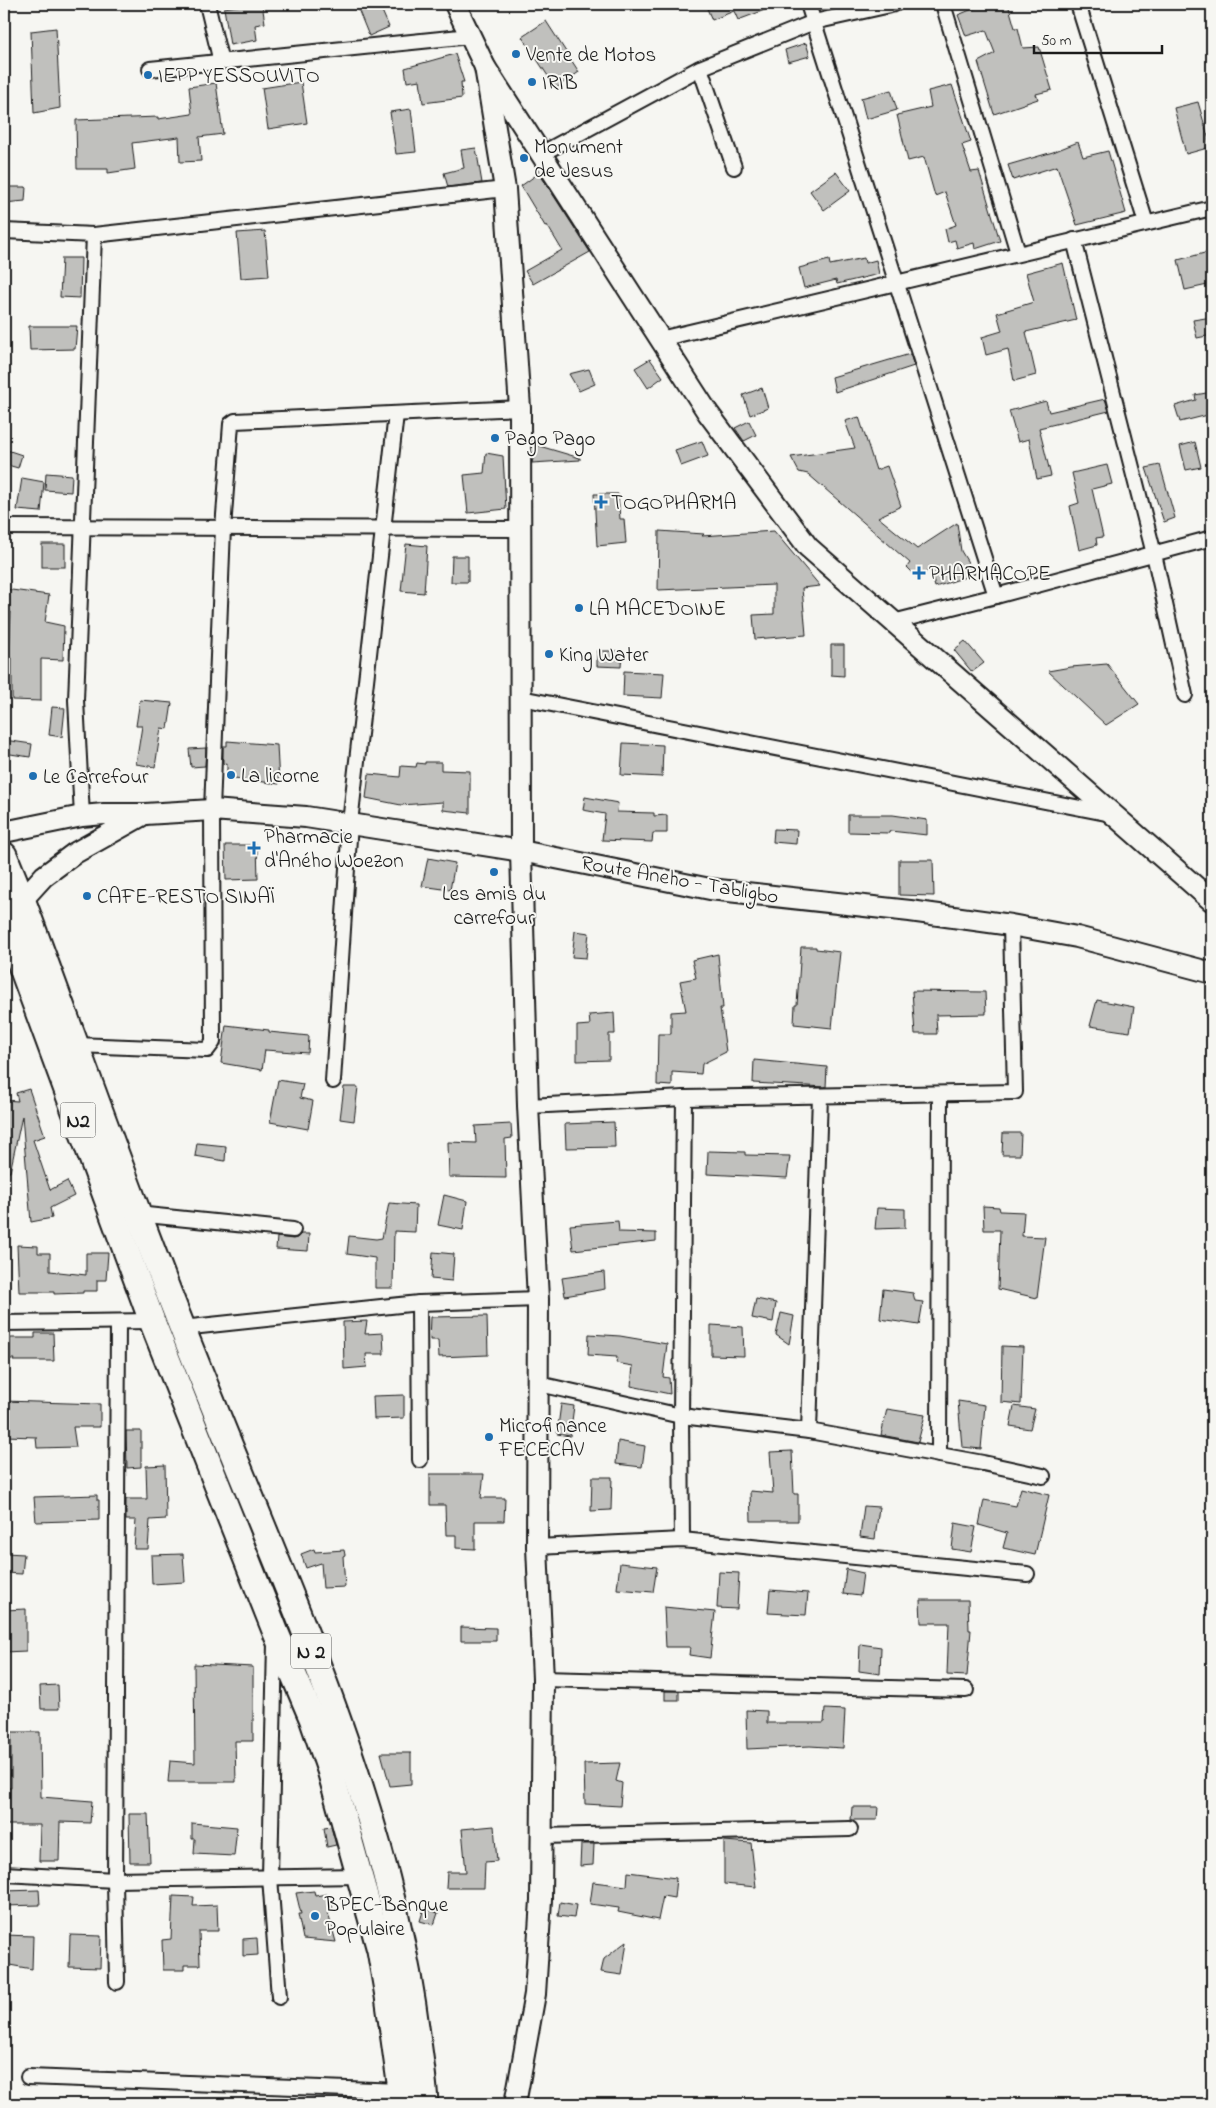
<svg xmlns="http://www.w3.org/2000/svg" width="1216" height="2108" font-family="'Indie Flower',sans-serif">
  <rect width="100%" height="100%" fill="#f6f6f2"/>
  <filter id="ink" filterUnits="userSpaceOnUse"><feTurbulence type="fractalNoise" baseFrequency=".02" numOctaves="2"/><feDisplacementMap in="SourceGraphic" scale="10" xChannelSelector="R" yChannelSelector="G"/><feConvolveMatrix kernelMatrix="1 2 1 2 8 2 1 2 1" color-interpolation-filters="sRGB"/></filter>
  <g filter="url(#ink)">
    <g fill="#c0c0bd" stroke="#1c1c1c">
      <polygon points="250,4 262,4 265,23 255,25 257,40 230,45 224,8"/>
      <polygon points="356,4 379,4 389,27 369,36"/>
      <polygon points="705,4 777,4 778,5 738,20 734,11 712,20"/>
      <polygon points="985,4 1008,4 1015,28 1018,28 1023,48 1039,47 1052,90 1036,94 1038,99 994,114 978,62 995,53 986,30 966,36 958,15"/>
      <polygon points="546,21 579,72 556,88 522,37"/>
      <polygon points="56,28 60,108 34,113 31,31"/>
      <polygon points="806,43 810,56 788,62 785,50"/>
      <polygon points="455,54 464,82 461,82 462,98 423,103 420,80 407,82 405,68"/>
      <polygon points="301,82 307,123 268,129 262,88"/>
      <polygon points="216,83 223,134 199,137 201,161 180,162 179,137 132,143 135,169 108,173 108,169 77,169 76,120 158,117 158,119 192,114 189,87"/>
      <polygon points="952,85 971,142 962,145 971,172 979,171 1000,241 975,249 974,243 957,248 955,240 948,242 945,229 956,225 945,192 935,196 924,157 908,161 897,115 931,107 928,91"/>
      <polygon points="891,90 897,110 866,119 861,98"/>
      <polygon points="1198,102 1211,147 1186,154 1174,108"/>
      <polygon points="411,109 416,152 396,154 390,112"/>
      <polygon points="1078,142 1083,157 1108,151 1126,213 1077,225 1057,166 1013,180 1008,165 1053,152"/>
      <polygon points="476,148 482,183 448,187 444,173 464,168 461,150"/>
      <polygon points="836,172 850,191 824,210 810,191"/>
      <polygon points="539,173 590,252 533,284 525,271 562,250 547,225 545,226 521,186"/>
      <polygon points="4,187 26,187 25,201 4,203"/>
      <polygon points="265,231 269,276 241,278 237,233"/>
      <polygon points="1212,251 1212,284 1185,290 1178,260"/>
      <polygon points="62,258 81,258 80,298 60,297"/>
      <polygon points="864,258 865,263 876,260 879,274 837,284 836,280 804,288 799,268 829,260 830,265"/>
      <polygon points="1063,263 1076,320 1026,332 1036,375 1014,381 1008,349 986,355 982,337 1002,331 997,313 1034,302 1026,273"/>
      <polygon points="1212,317 1212,335 1197,338 1193,320"/>
      <polygon points="29,326 77,326 75,349 30,350"/>
      <polygon points="910,354 914,366 835,392 832,377"/>
      <polygon points="650,359 663,377 648,388 635,368"/>
      <polygon points="589,369 595,384 579,391 569,374"/>
      <polygon points="762,388 768,408 750,415 743,395"/>
      <polygon points="1212,392 1212,414 1180,422 1175,406 1196,400 1195,395"/>
      <polygon points="1105,399 1109,411 1039,428 1051,476 1037,479 1029,439 1018,442 1009,411 1046,401 1049,412"/>
      <polygon points="859,417 876,470 887,466 901,506 878,517 917,549 957,523 961,551 975,574 935,587 930,568 919,579 907,567 910,563 808,474 799,472 791,457 855,448 845,421"/>
      <polygon points="749,421 756,435 744,441 735,428"/>
      <polygon points="702,441 708,456 681,466 675,450"/>
      <polygon points="1195,442 1201,467 1186,470 1180,446"/>
      <polygon points="536,445 580,458 580,460 532,463"/>
      <polygon points="4,449 22,455 18,468 4,464"/>
      <polygon points="486,453 503,456 506,509 468,513 464,475 484,473"/>
      <polygon points="1107,465 1112,484 1092,489 1103,537 1096,538 1097,545 1079,550 1070,506 1079,503 1072,473"/>
      <polygon points="1160,465 1175,518 1164,522 1146,468"/>
      <polygon points="46,473 72,475 71,492 45,490"/>
      <polygon points="22,478 44,482 41,512 17,510"/>
      <polygon points="594,494 618,494 620,519 624,519 626,543 597,546"/>
      <polygon points="659,531 704,534 702,536 774,531 820,586 802,588 806,635 755,639 753,615 774,614 774,585 658,590"/>
      <rect x="42" y="544" width="23" height="23"/>
      <polygon points="406,544 427,546 424,593 401,591"/>
      <polygon points="452,556 468,556 468,582 451,582"/>
      <polygon points="4,589 49,595 45,622 64,626 63,660 41,659 41,701 12,700 12,658 9,658 11,612 4,612"/>
      <polygon points="965,641 984,663 972,672 954,650"/>
      <polygon points="831,645 844,645 844,676 831,675"/>
      <polygon points="597,651 622,651 621,667 597,666"/>
      <polygon points="1107,664 1139,704 1106,725 1048,671 1071,667"/>
      <polygon points="624,671 664,673 662,698 623,696"/>
      <polygon points="140,700 172,703 168,729 161,728 155,767 136,764 142,726 136,726"/>
      <polygon points="52,707 65,708 62,737 49,735"/>
      <polygon points="4,740 32,744 30,757 4,753"/>
      <polygon points="227,741 277,745 279,784 227,777 227,763 223,764 223,746 227,746"/>
      <polygon points="623,743 663,745 662,777 621,775"/>
      <polygon points="206,748 205,766 191,767 189,749"/>
      <polygon points="425,762 441,762 441,770 470,771 470,813 443,810 443,802 401,805 366,798 369,774 400,777 401,766 416,767 417,763 425,764"/>
      <polygon points="585,797 618,803 617,812 654,813 654,816 667,815 667,833 653,833 652,842 602,840 605,814 583,810"/>
      <polygon points="848,815 893,815 927,820 927,835 890,831 889,833 848,832"/>
      <polygon points="774,829 797,830 796,844 773,842"/>
      <polygon points="225,845 257,845 258,879 226,880"/>
      <polygon points="428,858 455,863 450,890 422,886"/>
      <polygon points="899,860 933,860 934,896 899,895"/>
      <polygon points="575,931 589,933 586,958 572,957"/>
      <polygon points="801,947 816,947 816,949 840,952 832,1028 794,1024 795,1005 797,1005"/>
      <polygon points="718,954 723,1008 720,1008 726,1052 702,1064 701,1074 672,1072 672,1086 657,1085 658,1034 671,1034 671,1012 686,1011 680,981 696,978 692,960"/>
      <polygon points="912,991 985,992 986,1014 936,1015 937,1034 915,1034"/>
      <polygon points="1097,1000 1134,1007 1130,1032 1090,1026"/>
      <polygon points="614,1013 615,1034 609,1034 609,1060 577,1061 577,1026 590,1025 589,1015"/>
      <polygon points="226,1025 269,1030 269,1032 309,1036 308,1053 265,1050 262,1070 221,1063"/>
      <polygon points="754,1060 827,1067 826,1087 753,1083"/>
      <polygon points="278,1080 303,1084 300,1098 313,1101 308,1129 270,1122"/>
      <polygon points="344,1087 358,1087 354,1121 340,1119"/>
      <polygon points="29,1089 45,1136 33,1140 50,1190 67,1181 74,1196 50,1208 52,1218 31,1222 22,1116 10,1172 4,1172 4,1100 18,1101 16,1093"/>
      <polygon points="614,1122 615,1147 566,1148 565,1124"/>
      <polygon points="511,1124 512,1138 505,1139 506,1178 449,1177 448,1142 476,1143 475,1126"/>
      <polygon points="1003,1133 1021,1133 1020,1155 1002,1155"/>
      <polygon points="197,1143 226,1146 225,1161 195,1156"/>
      <polygon points="708,1151 745,1152 745,1155 790,1156 787,1178 707,1174"/>
      <polygon points="444,1195 467,1201 463,1230 438,1225"/>
      <polygon points="389,1203 416,1205 415,1232 394,1231 393,1288 375,1288 375,1258 347,1254 349,1236 376,1239 382,1238"/>
      <polygon points="983,1206 999,1207 1000,1211 1024,1212 1022,1236 1045,1237 1037,1298 998,1289 1000,1230 984,1230"/>
      <polygon points="877,1208 905,1209 905,1228 875,1229"/>
      <polygon points="618,1221 619,1232 656,1233 656,1241 573,1250 570,1225"/>
      <polygon points="301,1234 309,1234 308,1251 276,1249 277,1237 293,1239 297,1238"/>
      <polygon points="17,1245 38,1246 38,1253 50,1253 50,1271 86,1275 86,1253 108,1253 106,1280 97,1280 97,1291 83,1291 83,1293 54,1294 54,1292 19,1292"/>
      <polygon points="433,1252 454,1254 452,1281 431,1279"/>
      <polygon points="604,1272 605,1289 565,1296 562,1278"/>
      <polygon points="883,1289 913,1293 915,1301 923,1302 919,1325 880,1319"/>
      <polygon points="756,1299 776,1303 773,1322 752,1318"/>
      <polygon points="781,1313 794,1316 789,1344 776,1335"/>
      <polygon points="487,1316 488,1355 439,1357 438,1340 430,1340 431,1317"/>
      <polygon points="367,1321 365,1334 383,1333 384,1354 366,1354 367,1367 344,1369 343,1322"/>
      <polygon points="711,1325 743,1327 744,1356 711,1355"/>
      <polygon points="35,1333 53,1333 54,1361 13,1361 14,1359 10,1359 10,1338 35,1338"/>
      <polygon points="589,1334 620,1336 667,1344 663,1377 669,1378 670,1394 631,1386 633,1366 616,1363 617,1357 588,1355"/>
      <polygon points="1002,1346 1023,1347 1021,1404 1001,1402"/>
      <polygon points="404,1395 404,1418 374,1419 373,1396"/>
      <polygon points="4,1401 100,1404 100,1427 73,1427 76,1447 37,1448 36,1437 5,1436 6,1419 4,1419"/>
      <polygon points="958,1401 985,1405 981,1449 962,1447"/>
      <polygon points="561,1404 574,1406 570,1436 557,1434"/>
      <polygon points="1014,1406 1035,1409 1030,1429 1010,1426"/>
      <polygon points="887,1409 925,1415 918,1442 881,1435"/>
      <polygon points="126,1431 141,1431 141,1467 127,1468"/>
      <polygon points="618,1441 645,1446 642,1467 616,1464"/>
      <polygon points="792,1451 794,1494 798,1494 798,1521 751,1521 750,1491 773,1493 770,1452"/>
      <polygon points="165,1465 166,1519 150,1520 148,1549 134,1549 136,1520 126,1520 126,1499 147,1499 146,1466"/>
      <polygon points="430,1474 484,1474 481,1498 505,1498 504,1521 475,1521 475,1549 456,1548 456,1535 446,1535 445,1505 430,1505"/>
      <polygon points="592,1477 612,1477 611,1510 591,1511"/>
      <polygon points="1021,1488 1049,1495 1035,1555 1003,1548 1007,1533 979,1525 984,1500 1016,1506"/>
      <polygon points="97,1495 97,1500 99,1500 99,1520 36,1522 34,1497"/>
      <polygon points="864,1506 879,1507 875,1539 860,1537"/>
      <polygon points="955,1523 976,1527 971,1552 952,1549"/>
      <polygon points="314,1549 315,1552 344,1550 345,1555 343,1556 345,1587 323,1588 321,1563 306,1568 301,1554"/>
      <polygon points="5,1553 24,1554 22,1574 4,1573"/>
      <polygon points="183,1554 185,1582 152,1584 151,1555"/>
      <polygon points="620,1563 657,1567 653,1592 617,1589"/>
      <polygon points="846,1569 863,1573 860,1596 843,1594"/>
      <polygon points="719,1572 739,1573 737,1609 717,1608"/>
      <polygon points="770,1590 808,1593 806,1615 768,1613"/>
      <polygon points="920,1600 968,1600 969,1630 971,1630 967,1676 947,1675 949,1623 921,1623"/>
      <polygon points="664,1607 715,1612 710,1658 689,1655 690,1647 666,1647"/>
      <polygon points="26,1609 26,1651 4,1652 4,1610"/>
      <polygon points="461,1627 496,1628 496,1641 461,1641"/>
      <polygon points="860,1644 881,1647 880,1674 859,1671"/>
      <polygon points="194,1664 253,1667 253,1741 235,1741 236,1782 168,1782 170,1761 195,1763"/>
      <polygon points="58,1685 59,1709 41,1709 40,1686"/>
      <rect x="665" y="1691" width="14" height="9"/>
      <polygon points="825,1709 845,1710 843,1748 810,1746 747,1749 746,1710 767,1711 767,1723 824,1723"/>
      <polygon points="11,1732 40,1732 41,1797 92,1801 90,1823 60,1822 59,1861 39,1861 40,1825 4,1825 4,1788 11,1788"/>
      <polygon points="381,1753 411,1753 411,1784 390,1786"/>
      <polygon points="620,1763 616,1781 622,1783 620,1806 585,1804 584,1764"/>
      <polygon points="852,1807 878,1807 877,1820 851,1820"/>
      <polygon points="129,1814 148,1814 150,1862 130,1862"/>
      <polygon points="192,1823 237,1827 234,1856 194,1854 195,1839 192,1839"/>
      <polygon points="494,1826 497,1861 485,1862 484,1888 446,1888 447,1872 466,1872 462,1829"/>
      <polygon points="331,1827 336,1845 327,1847 324,1828"/>
      <polygon points="724,1841 751,1843 756,1887 724,1884"/>
      <polygon points="581,1844 594,1844 593,1865 580,1866"/>
      <polygon points="628,1872 676,1878 674,1898 663,1896 658,1920 618,1912 619,1908 590,1904 593,1882 627,1886"/>
      <polygon points="39,1890 40,1905 4,1906 4,1891"/>
      <polygon points="314,1891 315,1896 327,1894 331,1899 333,1911 328,1913 336,1942 303,1939 298,1914 301,1914 296,1893"/>
      <polygon points="173,1896 194,1897 193,1906 217,1905 218,1931 199,1931 200,1965 184,1965 184,1970 163,1970 162,1940 171,1939"/>
      <polygon points="560,1902 576,1905 574,1918 558,1916"/>
      <polygon points="424,1908 438,1913 434,1925 420,1921"/>
      <polygon points="4,1935 33,1936 32,1969 4,1964"/>
      <polygon points="70,1935 101,1936 100,1968 69,1967"/>
      <polygon points="257,1938 258,1955 243,1956 243,1939"/>
      <polygon points="627,1941 622,1975 601,1972 604,1959"/>
    </g>
    <g fill="none" stroke-linecap="round" stroke-linejoin="round">
      <defs>
        <g id="street">
          <polyline points="207,4 221,62"/>
          <polyline points="808,4 996,596 893,622"/>
          <polyline points="943,4 1018,253"/>
          <polyline points="1078,4 1146,223"/>
          <polyline points="700,68 734,167"/>
          <polyline points="150,69 470,36"/>
          <polyline points="541,154 700,68 814,22 895,4"/>
          <polyline points="4,231 94,235 505,189"/>
          <polyline points="1074,240 1154,554 1185,695"/>
          <polyline points="660,339 1212,208"/>
          <polyline points="4,527 521,529"/>
          <polyline points="996,596 1212,538"/>
          <polyline points="521,698 1111,814"/>
          <polyline points="82,816 76,700 94,235"/>
          <polyline points="76,1045 207,1050 213,1042 212,810 223,528 231,424 235,421 520,408"/>
          <polyline points="333,1081 350,823 396,414"/>
          <polyline points="528,1106 684,1098 1015,1092 1011,925"/>
          <polyline points="137,1214 293,1230"/>
          <polyline points="419,1303 420,1460"/>
          <polyline points="4,1323 152,1321"/>
          <polyline points="182,1328 419,1303 538,1299"/>
          <polyline points="539,1384 681,1416 809,1431 983,1463 1043,1476"/>
          <polyline points="809,1431 820,1096"/>
          <polyline points="939,1455 940,1094"/>
          <polyline points="682,1540 681,1416 684,1098"/>
          <polyline points="537,1547 682,1540 1027,1574"/>
          <polyline points="275,1643 270,1877 279,1997"/>
          <polyline points="543,1679 966,1690"/>
          <polyline points="542,1836 850,1829"/>
          <polyline points="4,1874 115,1880 360,1876"/>
          <polyline points="117,1982 115,1880 118,1322"/>
          <polyline points="28,2077 401,2091"/>
        </g>
        <g id="secondary">
          <polyline points="455,4 485,67 708,413 808,547 1212,901"/>
          <polyline points="485,67 505,189 520,408 521,851 528,1106 538,1299 537,1547 543,1679 541,1900 535,1994 515,2104"/>
          <polyline points="4,832 82,816 104,814 145,814 212,810 306,817 521,851 710,889 910,911 1011,925 1077,937 1212,973"/>
          <polyline points="14,909 44,876 75,853 141,816"/>
        </g>
        <g id="highway">
          <path d="M4,855l18,44c62,167 121,334 188,498 83,207 179,414 207,637 3,24 7,47 8,70"/>
          <polyline points="4,919 152,1321 276,1633 312,1718 330,1770 380,1950 388,1996 403,2104"/>
        </g>
      </defs>
      <use href="#street" stroke="#1c1c1c" stroke-width="18"/>
      <use href="#secondary" stroke="#1c1c1c" stroke-width="24"/>
      <use href="#highway" stroke="#1c1c1c" stroke-width="29"/>
      <use href="#street" stroke="#f6f6f2" stroke-width="14"/>
      <use href="#secondary" stroke="#f6f6f2" stroke-width="20"/>
      <use href="#highway" stroke="#f6f6f2" stroke-width="25"/>
    </g>
  </g>
  <g fill="#1f6fb2" stroke="#f6f6f2" stroke-width="2">
    <circle cx="516" cy="54" r="5"/>
    <circle cx="148" cy="75" r="5"/>
    <circle cx="532" cy="82" r="5"/>
    <circle cx="524" cy="158" r="5"/>
    <circle cx="495" cy="438" r="5"/>
    <path d="M598.5 494.5h5v5h5v5h-5v5h-5v-5h-5v-5h5z"/>
    <path d="M916.5 565.5h5v5h5v5h-5v5h-5v-5h-5v-5h5z"/>
    <circle cx="579" cy="608" r="5"/>
    <circle cx="549" cy="654" r="5"/>
    <circle cx="231" cy="775" r="5"/>
    <circle cx="33" cy="776" r="5"/>
    <path d="M251.5 840.5h5v5h5v5h-5v5h-5v-5h-5v-5h5z"/>
    <circle cx="494" cy="872" r="5"/>
    <circle cx="87" cy="896" r="5"/>
    <circle cx="489" cy="1437" r="5"/>
    <circle cx="315" cy="1916" r="5"/>
  </g>
  <g text-anchor="middle" stroke-width="4" stroke-linejoin="round" paint-order="stroke">
    <g fill="#f6f6f2" stroke="#5d5d5c" stroke-width="1">
      <rect x="60.5" y="1102.5" width="35" height="35" rx="4"/>
      <rect x="291" y="1633.5" width="40" height="35" rx="4"/>
    </g>
    <g font-size="20" font-weight="bold" fill="#1c1c1c">
      <text x="78" y="1127">N2</text>
      <text x="311" y="1658">N 2</text>
    </g>
    <g font-size="21" fill="#1c1c1c" stroke="#f6f6f2" text-anchor="start">
      <text x="526" y="61">Vente de Motos</text>
      <text x="158" y="82">IEPP YESSOUVITO</text>
      <text x="542" y="89">IRIB</text>
      <text x="534" y="153">Monument<tspan x="534" dy="24">de Jesus</tspan></text>
      <text x="505" y="445">Pago Pago</text>
      <text x="611" y="509">TOGOPHARMA</text>
      <text x="929" y="580">PHARMACOPE</text>
      <text x="589" y="615">LA MACEDOINE</text>
      <text x="559" y="661">King Water</text>
      <text x="241" y="782">La licorne</text>
      <text x="43" y="783">Le Carrefour</text>
      <text x="264" y="843">Pharmacie<tspan x="264" dy="24">d'Aného Woezon</tspan></text>
      <text x="494" y="900" text-anchor="middle">Les amis du<tspan x="494" dy="24">carrefour</tspan></text>
      <text x="97" y="903">CAFE-RESTO SINAÏ</text>
      <text x="499" y="1432">Microfinance<tspan x="499" dy="24">FECECAV</tspan></text>
      <text x="325" y="1911">BPEC-Banque<tspan x="325" dy="24">Populaire</tspan></text>
    </g>
    <g font-size="21" fill="#1c1c1c" stroke="#f6f6f2">
      <text transform="translate(680 879) rotate(10)" y="7">Route Aneho - Tabligbo</text>
    </g>
  </g>
  <rect width="1216" height="2108" fill="none" stroke="#f6f6f2" stroke-width="20"/>
  <rect x="10" y="10" width="1196" height="2088" fill="none" stroke="#1c1c1c" stroke-width="2" filter="url(#ink)"/>
  <path d="M1034 45v8h128v-8" fill="none" stroke="#1c1c1c" stroke-width="2.5"/>
  <text x="1041" y="45" font-size="15" fill="#1c1c1c" stroke="#f6f6f2" stroke-width="4" paint-order="stroke">50 m</text>
</svg>
